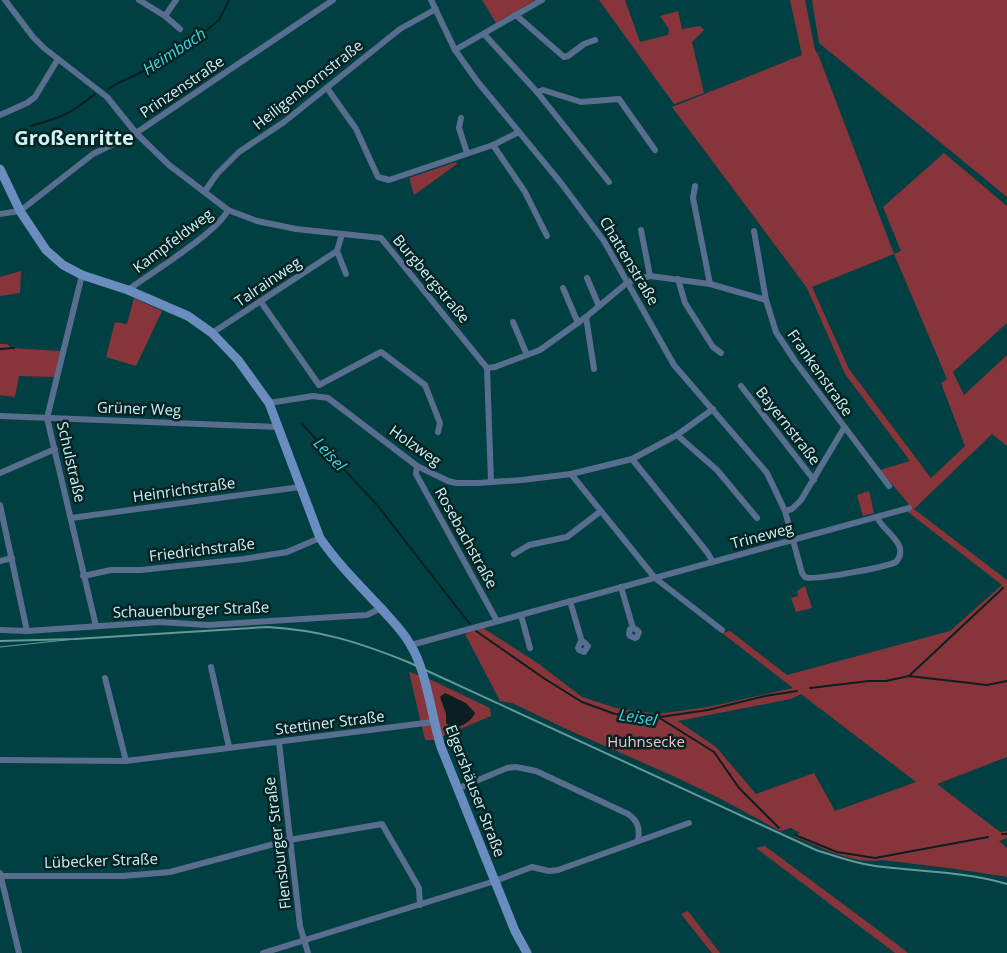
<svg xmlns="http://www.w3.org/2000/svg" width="1007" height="953" font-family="'Open Sans',sans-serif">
  <rect width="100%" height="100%" fill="#014042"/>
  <g fill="#87353b" fill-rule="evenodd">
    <polygon points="482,0 535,0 496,23"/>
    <polygon points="599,0 625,0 640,42 668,35 669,29 660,16 678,11 682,29 700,26 704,30 692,42 704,93 674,104"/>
    <path d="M790,0h15l10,50 3,4 76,200 7,-3 -18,-44 61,-54 63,53v117l-54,49 11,23 43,-40v91l-15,-12 -78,75 93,71v177l-70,27 63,48 7,-1v7l-8,3 8,7v29l-51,-8 -74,-9c-30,5 -61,-13 -89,-24l7,-3 -9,-5 -11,3 -61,-33 -48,-23 -98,-43 -61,-29 -12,-2 -35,-67 18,-6 56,36 43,33 34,11 41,6 51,-7 85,-19 -71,-55 8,-2 57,44 163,-44 52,-46 -94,-73v-9l-28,-33 30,-9 -65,-87 -38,-86 -135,-181 130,-52zM894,254l53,125 -6,4 24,63 -34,32 -82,-109 -37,-82zM801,694l115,88 -81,29 -21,-38 -58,21 -40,-47 -38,-26 113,-22z"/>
    <polygon points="812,0 1007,0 1007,197 819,43"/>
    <polygon points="456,162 457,164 414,195 409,178"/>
    <polygon points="21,271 20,293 0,296 0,277"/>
    <polygon points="134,298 162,311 136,366 106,357 115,322 127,324"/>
    <polygon points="0,344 7,344 11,348 61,351 54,377 19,376 15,397 0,395"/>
    <polygon points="869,491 874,513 863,516 857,495"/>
    <polygon points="805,586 812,608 796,612 791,598 798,596 797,591"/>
    <polygon points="409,672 427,678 490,708 491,716 434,740 425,740"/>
    <polygon points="765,846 898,945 908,953 895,953 756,848"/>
    <polygon points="688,911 720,953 712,953 681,914"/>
  </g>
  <path fill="#0c1f20" d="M445,693l21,10 9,10c-4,9 -14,14 -23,15l-6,-5v-9l-6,-17z"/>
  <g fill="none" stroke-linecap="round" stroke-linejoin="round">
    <g stroke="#0c1f20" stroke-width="2">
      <polyline points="108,89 118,83 155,66 174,50 184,46 208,29 219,20 229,0"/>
      <path d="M30,126c31,-8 40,-12 65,-32"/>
      <polyline points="0,349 14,348"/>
      <polyline points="302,424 377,505 470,624"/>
      <polyline points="476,631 545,679 582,702 615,714 658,717 714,752 739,788 779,828"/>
      <polyline points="910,675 1003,588"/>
      <polyline points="810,688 869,681 886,681 909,676 987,685 1007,681"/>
      <polyline points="660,717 708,710 765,696 797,691"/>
      <polyline points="1002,834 1007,834"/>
      <polyline points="795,835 837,852 875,858 988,837"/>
    </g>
    <g stroke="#596e8e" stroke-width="6">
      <polyline points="5,0 33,37 44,48 107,97 136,133 169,165 228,210 257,221 296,229 381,238 487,368 491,482"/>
      <polyline points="139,0 165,16 180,29"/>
      <path d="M431,0l24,50 22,31 84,102 43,58 70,124 93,108 18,38 17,62 3,4c8,4 81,-10 91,-15 15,-18 -13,-30 -19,-45"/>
      <polyline points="165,16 176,0"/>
      <polyline points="517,16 564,57 568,56 584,44 595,40"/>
      <polyline points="484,34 537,92 609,182"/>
      <polyline points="455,50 542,0"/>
      <polyline points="327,88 356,129 378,177 389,180 493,145 519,132"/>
      <polyline points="537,92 543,90 581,102 619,99 655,150"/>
      <polyline points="0,115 27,103 35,97 58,59"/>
      <polyline points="461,118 459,128 467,153"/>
      <polyline points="493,145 525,192 547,236"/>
      <polyline points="695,186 693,198 710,284"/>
      <polyline points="205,191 217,174 239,152 284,122 400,29 436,9"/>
      <polyline points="0,214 20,211 93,154 136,133 333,0"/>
      <polyline points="641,230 650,276"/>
      <polyline points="754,231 766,300 776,332 795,361 889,486"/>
      <polyline points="337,251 346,274"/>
      <polyline points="82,275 47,418 96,626"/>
      <polyline points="587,278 599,306"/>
      <polyline points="678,279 685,303 713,347 721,353"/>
      <polyline points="563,288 578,323"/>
      <path d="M128,290c24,-18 89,-57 100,-80"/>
      <polyline points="261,302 319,385 381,352 425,385 440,423 438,432"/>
      <polyline points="586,317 594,369"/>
      <polyline points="513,322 527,355"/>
      <polyline points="212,333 337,251 342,234"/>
      <polyline points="487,368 495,367 540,350 586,317 628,282 650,276 710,284 766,300"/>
      <polyline points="741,386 814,480"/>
      <polyline points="269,403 313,396 328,398 417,466 448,481 456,483 477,483 522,480 571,474 655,578 722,630"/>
      <polyline points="0,416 277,427"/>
      <polyline points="677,435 717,470 757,518"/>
      <polyline points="632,459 707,552 713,562"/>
      <polyline points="417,466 416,474 497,621"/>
      <polyline points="0,473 55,449"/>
      <polyline points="571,474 632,459 677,435 713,409"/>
      <polyline points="0,505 27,631"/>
      <polyline points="785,511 792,509 801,500 844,428"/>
      <polyline points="71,518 300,487"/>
      <polyline points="514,554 529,545 567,537 601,511"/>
      <polyline points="0,561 12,558"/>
      <polyline points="83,576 111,570 141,570 244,559 287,552 320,538"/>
      <polyline points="621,587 633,628 637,630 639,632 637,637 635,638 630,636 629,634 630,629 633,628"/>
      <polyline points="570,601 582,642 584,642 588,646 584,652 579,650 578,648 580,643 582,642"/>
      <polyline points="521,615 530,648"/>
      <polyline points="0,630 27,631 159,622 208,625 367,615 381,608"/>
      <polyline points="411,645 909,508"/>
      <polyline points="211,667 229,747"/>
      <polyline points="105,678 126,761"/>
      <polyline points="279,742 300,926 308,953"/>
      <polyline points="0,760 126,761 433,722"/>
      <path d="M457,789l50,-21 9,-1 20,4 92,43c10,7 12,14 10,27"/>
      <polyline points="0,873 19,953"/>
      <polyline points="0,876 123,876 170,872 289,840 382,824 419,888 420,905"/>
      <polyline points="263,953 495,881 532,867 549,871 558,870 689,823"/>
    </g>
    <path stroke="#6b8cbe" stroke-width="9" d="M0,169l20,42 26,39 17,15 19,10 46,15 60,26 24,17 26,27 31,43 51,135c17,25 40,48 61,70 10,12 21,22 29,36 17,27 21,71 31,103l74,184 12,22"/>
    <polyline stroke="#679899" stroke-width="1" points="0,647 75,639"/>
    <path stroke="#679899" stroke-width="2" d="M0,641l75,-2 192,-12c54,3 91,15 141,35l408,188c22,7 44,15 68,17 41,5 82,5 123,17"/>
  </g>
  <g text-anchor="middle" stroke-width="5" stroke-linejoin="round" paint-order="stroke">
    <g font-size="15" fill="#d0f2f2" stroke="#052324">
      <text transform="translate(308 85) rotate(-38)" y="5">Heiligenbornstraße</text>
      <text transform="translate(182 87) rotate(-34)" y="5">Prinzenstraße</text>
      <text transform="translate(173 241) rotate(-37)" y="5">Kampfeldweg</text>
      <text transform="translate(629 261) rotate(59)" y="5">Chattenstraße</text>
      <text transform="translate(431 279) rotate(50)" y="5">Burgbergstraße</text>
      <text transform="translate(268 282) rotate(-34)" y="5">Talrainweg</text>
      <text transform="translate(820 373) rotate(55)" y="5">Frankenstraße</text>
      <text transform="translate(139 409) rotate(2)" y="5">Grüner Weg</text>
      <text transform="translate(788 426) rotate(52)" y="5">Bayernstraße</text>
      <text transform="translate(415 446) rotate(35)" y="5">Holzweg</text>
      <text transform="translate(71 462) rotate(77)" y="5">Schulstraße</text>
      <text transform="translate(184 490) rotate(-8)" y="5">Heinrichstraße</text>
      <text transform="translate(762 536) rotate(-15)" y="5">Trineweg</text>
      <text transform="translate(466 538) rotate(61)" y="5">Rosebachstraße</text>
      <text transform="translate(202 550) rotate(-7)" y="5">Friedrichstraße</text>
      <text transform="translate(191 610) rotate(-2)" y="5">Schauenburger Straße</text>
      <text transform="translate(330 723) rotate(-7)" y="5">Stettiner Straße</text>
      <text transform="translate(475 791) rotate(69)" y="5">Elgershäuser Straße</text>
      <text transform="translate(278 843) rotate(-97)" y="5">Flensburger Straße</text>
      <text transform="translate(101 861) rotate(-2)" y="5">Lübecker Straße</text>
    </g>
    <g font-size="15" fill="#f7c2c2" stroke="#052324">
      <text x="646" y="747">Huhnsecke</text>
    </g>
    <g font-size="16" font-style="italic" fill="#40d7dc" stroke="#052324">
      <text transform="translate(174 51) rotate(-33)" y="6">Heimbach</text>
      <text transform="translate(330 454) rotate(47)" y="6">Leisel</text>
      <text transform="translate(638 717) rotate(9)" y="6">Leisel</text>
    </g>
    <g font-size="20" font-weight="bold" fill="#d0f2f2" stroke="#052324">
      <text x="74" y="145">Großenritte</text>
    </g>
  </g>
</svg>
